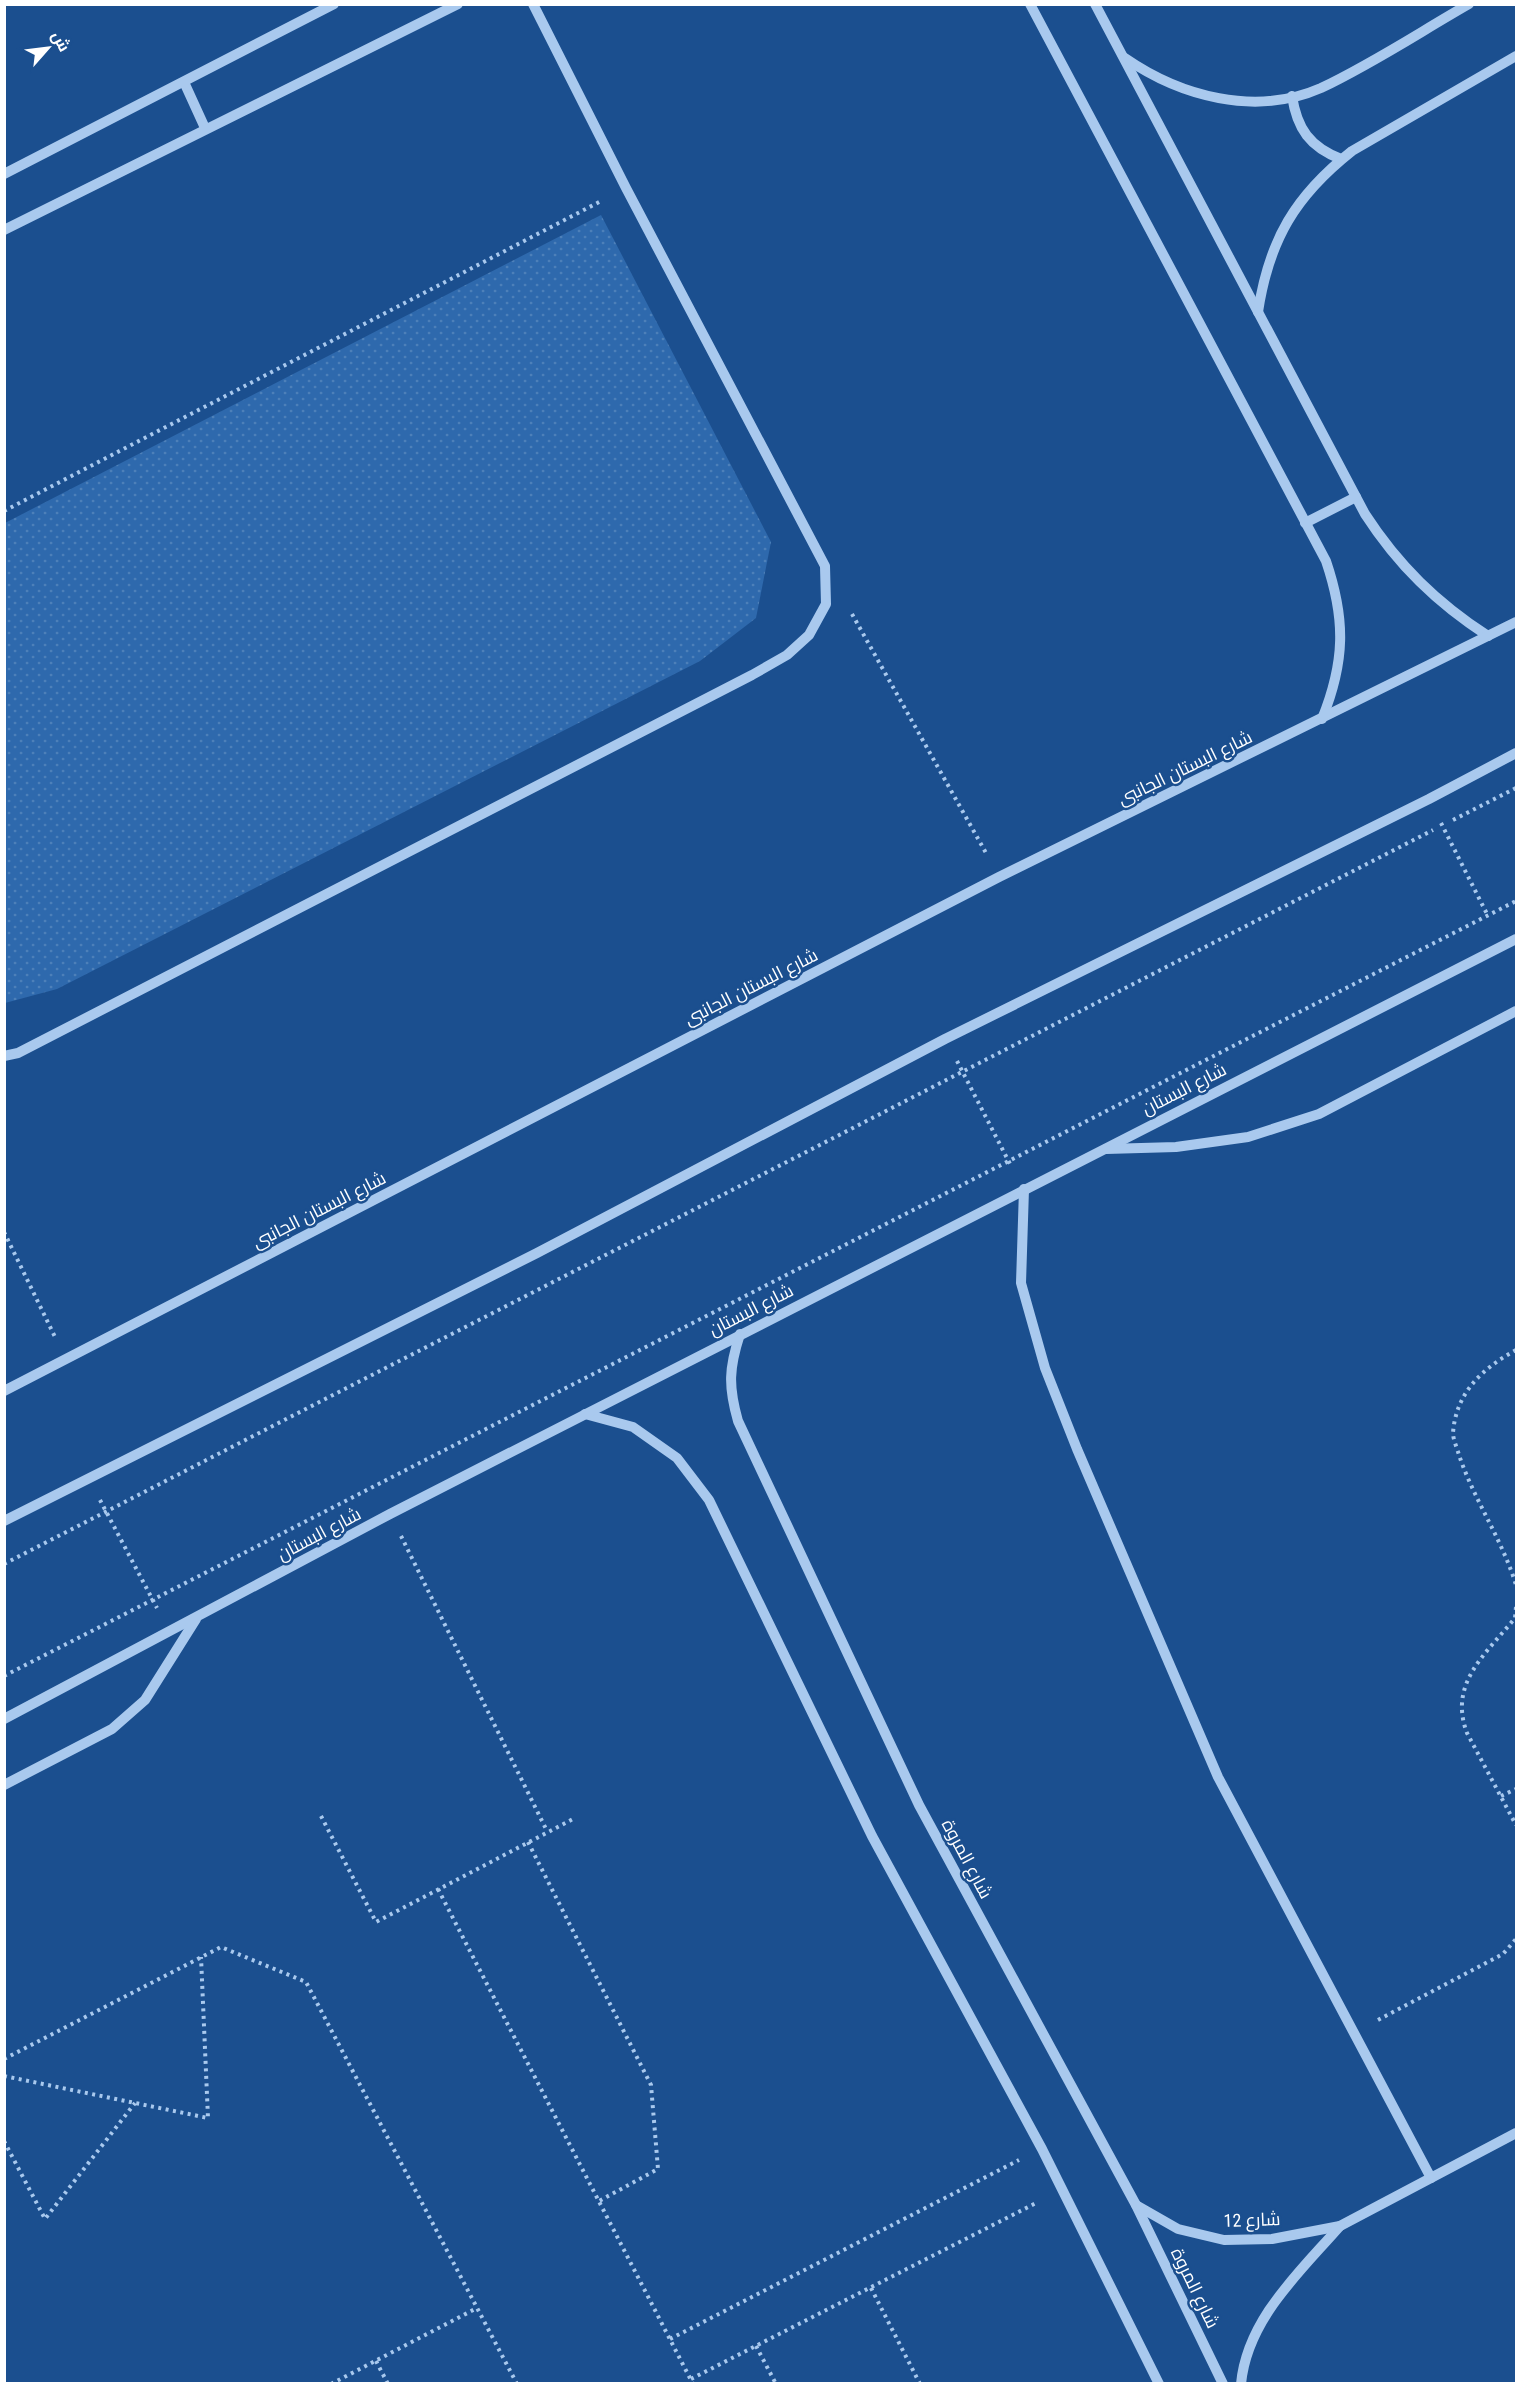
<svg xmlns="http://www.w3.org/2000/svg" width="1521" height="2388" font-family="'Roboto Condensed',Cairo,sans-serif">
  <defs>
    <pattern id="grass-dots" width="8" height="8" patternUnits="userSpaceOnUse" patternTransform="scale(1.5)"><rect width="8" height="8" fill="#2e69ad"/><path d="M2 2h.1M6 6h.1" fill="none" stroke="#4d80b9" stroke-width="1.8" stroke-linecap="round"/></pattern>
  </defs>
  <rect width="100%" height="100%" fill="#1b4f8f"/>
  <polygon fill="url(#grass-dots)" points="601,215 771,542 756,618 700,661 57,989 5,1003 5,523"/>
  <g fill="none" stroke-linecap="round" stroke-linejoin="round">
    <g stroke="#a9c9ee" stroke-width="4" stroke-dasharray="3 4.5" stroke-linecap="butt">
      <polyline points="4,511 603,200"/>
      <polyline points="852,614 986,853"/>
      <polyline points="1453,820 1516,788"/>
      <polyline points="1441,823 1488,916"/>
      <polyline points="957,1061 1010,1164"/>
      <polyline points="4,1232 55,1337"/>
      <path d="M1516,1350c-33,18 -60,42 -63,83 0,6 4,15 6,22 15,45 43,84 57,130"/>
      <polyline points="100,1500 157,1608"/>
      <polyline points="401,1536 547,1831"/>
      <polyline points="4,1564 1433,830"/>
      <path d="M1516,1607l-1,11c-29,36 -67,65 -48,115l49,92"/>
      <polyline points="4,1676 1516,901"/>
      <polyline points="1501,1796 1516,1789"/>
      <polyline points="321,1816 376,1922 575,1818"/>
      <polyline points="528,1842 651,2085 658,2169 599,2201"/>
      <polyline points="438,1889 693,2384"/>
      <polyline points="1378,2020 1503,1954 1516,1939"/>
      <polyline points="4,2059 221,1947 306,1982 517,2384"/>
      <polyline points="4,2076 208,2118 201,1957"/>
      <polyline points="4,2141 45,2219 135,2103"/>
      <polyline points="871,2288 920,2384"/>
      <polyline points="670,2339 1019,2160"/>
      <polyline points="756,2346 776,2384"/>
      <polyline points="376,2361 388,2384"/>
      <polyline points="691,2379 1038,2202"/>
      <polyline points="331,2384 477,2308"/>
    </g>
    <g stroke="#a9c9ee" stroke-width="10">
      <path d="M1030,4l296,557c20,59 19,101 -4,158"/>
      <path d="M1095,4l270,510c33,51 72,89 123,122"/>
      <path d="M1125,58c55,38 130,59 196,30 51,-24 99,-56 148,-84"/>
      <polyline points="184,82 205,128"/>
      <path d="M1292,96c5,33 18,51 49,63"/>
      <polyline points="4,174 334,4"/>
      <polyline points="4,230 458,4"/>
      <path d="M1258,312c11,-72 37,-116 94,-161l164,-95"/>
      <polyline points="1305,523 1356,497"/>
      <polyline points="4,1056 18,1053 752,675 787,655 809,635 826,604 825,566 626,188 533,4"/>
      <polyline points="1106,1149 1176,1147 1248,1137 1319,1114 1516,1011"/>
      <polyline points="1024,1189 1021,1283 1045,1368 1077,1449 1218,1777 1431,2178"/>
      <path d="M740,1334c-11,34 -12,52 -2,87l181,384 217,400 87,179"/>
      <polyline points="4,1391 999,877 1516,622"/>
      <polyline points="585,1414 633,1427 677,1458 709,1500 872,1836 1042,2149 1159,2384"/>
      <polyline points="4,1521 537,1253 945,1039 1429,799 1516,753"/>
      <polyline points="4,1719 390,1514 1516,939"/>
      <polyline points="4,1785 112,1729 145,1700 196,1619"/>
      <polyline points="1136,2205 1178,2229 1224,2240 1272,2239 1340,2226 1516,2133"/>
      <path d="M1241,2384c6,-65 59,-112 99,-158"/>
    </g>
  </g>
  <g text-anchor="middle" stroke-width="5" stroke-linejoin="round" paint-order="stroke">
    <g font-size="18" fill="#fff" stroke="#1b4f8f">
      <text transform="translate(1185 768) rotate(-26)" y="6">شارع البستان الجانبى</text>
      <text transform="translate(751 987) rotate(-27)" y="6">شارع البستان الجانبى</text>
      <text transform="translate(1184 1089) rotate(-27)" y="6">شارع البستان</text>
      <text transform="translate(319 1210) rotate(-27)" y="6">شارع البستان الجانبى</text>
      <text transform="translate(751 1310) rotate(-27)" y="6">شارع البستان</text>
      <text transform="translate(319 1534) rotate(-28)" y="6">شارع البستان</text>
      <text transform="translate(967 1859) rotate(62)" y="6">شارع المروة</text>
      <text transform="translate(1252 2220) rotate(-2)" y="6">شارع 12</text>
      <text transform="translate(1195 2288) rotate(64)" y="6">شارع المروة</text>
    </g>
  </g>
  <rect width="1521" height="2388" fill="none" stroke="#ffffff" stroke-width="12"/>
  <g transform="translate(48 48) rotate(62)" stroke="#1b4f8f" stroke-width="4.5" paint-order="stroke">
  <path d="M0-4.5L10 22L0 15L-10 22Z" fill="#ffffff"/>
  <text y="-9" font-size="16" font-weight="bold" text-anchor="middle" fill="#ffffff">ش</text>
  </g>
</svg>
